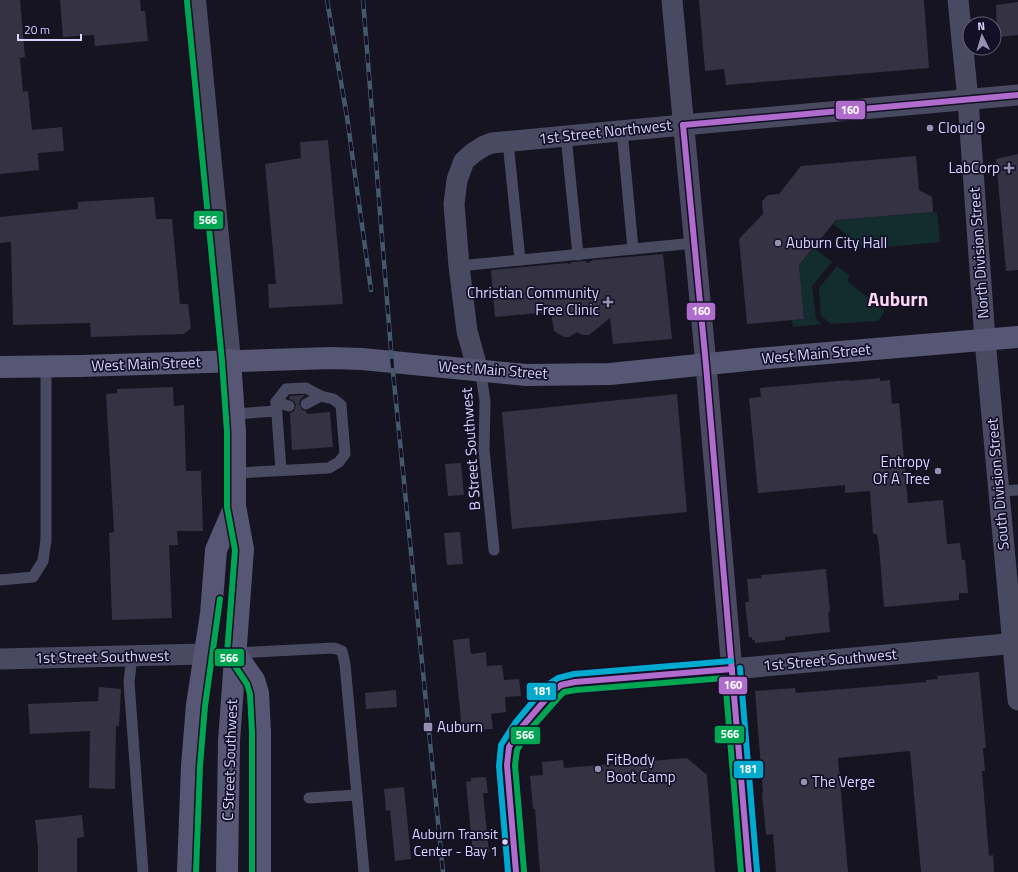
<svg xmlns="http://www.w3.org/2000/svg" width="1018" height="872" font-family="'Titillium Web',sans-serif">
  <rect width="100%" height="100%" fill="#161421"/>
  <g fill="#132c2d">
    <polygon points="937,212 940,242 865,249 833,224 837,220"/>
    <polygon points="814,248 832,262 812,286 816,319 822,324 793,327 792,320 804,319 799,265"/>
    <polygon points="837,266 850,276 847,281 885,311 878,321 831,324 821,316 819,288"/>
  </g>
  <g fill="#343243">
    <polygon points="0,0 20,0 25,57 20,58 23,92 28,91 32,130 62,127 64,151 38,153 39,170 0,174"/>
    <polygon points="60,0 140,0 141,11 145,11 148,41 95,46 94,35 63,37"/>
    <polygon points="699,0 924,0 929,68 726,85 724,69 705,71"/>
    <polygon points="1018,2 1018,35 997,37 996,5"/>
    <polygon points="328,140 343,304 269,308 268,284 276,284 265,164 301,158 300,142"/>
    <polygon points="1018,154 1018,270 1006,271 996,159"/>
    <polygon points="916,156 919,190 932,197 933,212 836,220 799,265 804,319 747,324 739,239 763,214 762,201 768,195 779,194 801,166"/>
    <polygon points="154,197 156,219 172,219 180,304 188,304 191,328 184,334 91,337 90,323 13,325 11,242 0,243 0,217 78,209 78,202"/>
    <polygon points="663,254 672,339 613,344 610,318 589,335 582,335 577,332 569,337 564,337 554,331 551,312 495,317 491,270 567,263 569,264 572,262 585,261 588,263 593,260"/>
    <polygon points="880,378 880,381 890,380 892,404 899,403 908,503 943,500 947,544 960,543 962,560 965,560 968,593 959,593 959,600 884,607 879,546 877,534 873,534 870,491 845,493 845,485 758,493 749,398 761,397 760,388 849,380 849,381"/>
    <polygon points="173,387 174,406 184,405 186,471 201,471 203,531 177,531 178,545 169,545 172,618 112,620 109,533 114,532 106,394 117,393 117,389"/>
    <polygon points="677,394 687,512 512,529 502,412"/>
    <polygon points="305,395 300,400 299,404 302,410 306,411 307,414 330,412 333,447 292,450 290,413 294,411 296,405 294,401 289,399 289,397 290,396"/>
    <polygon points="461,463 464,495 448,496 445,464"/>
    <polygon points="460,532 463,564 447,565 444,533"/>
    <polygon points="826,569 830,612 828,613 830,632 785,637 785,640 755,643 755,640 752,640 752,637 749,638 745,602 749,602 747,579 762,578 761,575"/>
    <polygon points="469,638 471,654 486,652 487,666 502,665 504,680 519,679 521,696 505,697 506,712 491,714 493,729 462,731 453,640"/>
    <polygon points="979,672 986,748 983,748 985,771 982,771 989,856 993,855 994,872 921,872 910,751 838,758 848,872 776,872 773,834 766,835 762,793 763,793 755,691 795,688 796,693 926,682 926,680 938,679 937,676"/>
    <polygon points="99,687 121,689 119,726 116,726 115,789 89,788 90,731 30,734 28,704 98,701"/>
    <polygon points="396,690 397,707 366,709 365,693"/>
    <polygon points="687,758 707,775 715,872 540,872 535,809 533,809 530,776 543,775 542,762 563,760 564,768"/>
    <polygon points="486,777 488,793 483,793 489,852 473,854 466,782 471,781 471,778"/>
    <polygon points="404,787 411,859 395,861 390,810 386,811 384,789"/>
    <polygon points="82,815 84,837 77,838 77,872 38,872 38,848 35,820"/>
  </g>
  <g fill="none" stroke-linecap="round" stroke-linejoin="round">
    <g stroke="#4a4962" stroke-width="11">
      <polyline points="622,131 633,249"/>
      <polyline points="566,136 578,255"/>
      <polyline points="508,142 520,260"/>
      <polyline points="459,266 695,243"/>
      <polyline points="478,371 482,381 485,401 484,450 494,550"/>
      <polyline points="276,402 289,406"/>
      <polyline points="306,404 321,396"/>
      <polyline points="234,414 276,411"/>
      <polyline points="235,473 329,468 339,462 345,454 341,405 333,399 321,396 306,388 286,389 276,402 281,470"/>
      <polyline points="999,491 1018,490"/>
      <polyline points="0,580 33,577 43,561 46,540 46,367"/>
      <polyline points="235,653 334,648 342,651 345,664 364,872"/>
      <polyline points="132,656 129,682 143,872"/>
      <polyline points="309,798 357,795"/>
      <polyline points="516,872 507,765 509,747 521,728 552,692 561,685 575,682 732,669"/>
    </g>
    <g stroke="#4a4962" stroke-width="21">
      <polyline points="672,0 706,365 749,872"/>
      <polyline points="958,0 968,100 985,340 1018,700"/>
      <polyline points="478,371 467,331 459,266 454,204 457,180 464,161 473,153 484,146 492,143 683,125 1018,95"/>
      <polyline points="0,659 204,654"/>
      <polyline points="732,669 1018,643"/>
    </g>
    <polyline stroke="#4a4962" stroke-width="22" points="195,0 230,360"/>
    <g stroke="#575674" stroke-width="22">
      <polyline points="0,367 80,366 331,358 362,359 526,375 610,374 757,359 1018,337"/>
      <polyline points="235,653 254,680 258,693 260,732 260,872"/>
      <polyline points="188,872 192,766 197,705 211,614 216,550 235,506"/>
      <polyline points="227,872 229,741 243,549 235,506 235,432 230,360"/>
    </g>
    <defs>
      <g id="rail">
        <polyline points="327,0 347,117 371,290"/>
        <polyline points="363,0 392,362 443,872"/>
      </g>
    </defs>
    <use href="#rail" stroke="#43596b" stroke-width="4.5"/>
    <use href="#rail" stroke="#130f26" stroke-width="3" stroke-dasharray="9" stroke-linecap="butt"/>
    <defs>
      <g id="bus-1">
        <polyline points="683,125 706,365 749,872"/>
        <polyline points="683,125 1018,95"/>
        <polyline points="516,872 507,765 509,747 521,728 552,692 561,685 575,682 732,669"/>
      </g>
      <g id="bus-2">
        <polyline points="187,1 222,361 227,432 227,507 235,550 227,654 247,684 250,694 252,732 252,872"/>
        <polyline points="524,871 515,765 517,750 527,733 558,698 564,692 576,690 725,678 741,872"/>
        <polyline points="196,872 200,766 205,706 220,599"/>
      </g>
      <g id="bus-3">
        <polyline points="740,668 757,871"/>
        <polyline points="508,872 499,766 501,745 515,723 546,686 558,678 574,674 731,661"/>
      </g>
    </defs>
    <use href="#bus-1" stroke="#130f26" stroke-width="9"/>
    <use href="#bus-2" stroke="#130f26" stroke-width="9"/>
    <use href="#bus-3" stroke="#130f26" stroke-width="9"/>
    <use href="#bus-1" stroke="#b06ccc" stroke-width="6"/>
    <use href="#bus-2" stroke="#00a651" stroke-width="6"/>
    <use href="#bus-3" stroke="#00a9ce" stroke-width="6"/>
  </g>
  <g fill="#9591b1" stroke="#130f26" stroke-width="1.5">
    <circle cx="930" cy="128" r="4"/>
    <path d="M1007 162h4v4h4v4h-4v4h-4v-4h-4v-4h4z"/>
    <circle cx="778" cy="243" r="4"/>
    <path d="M606 296h4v4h4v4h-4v4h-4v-4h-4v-4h4z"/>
    <circle cx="938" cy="471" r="4"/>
    <rect x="423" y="722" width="10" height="10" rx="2"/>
    <circle cx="598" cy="769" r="4"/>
    <circle cx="804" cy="782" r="4"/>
  </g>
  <circle fill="#d9d4ff" stroke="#130f26" stroke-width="1.5" cx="505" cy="842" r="3.5"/>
  <g text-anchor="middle" stroke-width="3.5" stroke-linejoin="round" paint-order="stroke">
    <g font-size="14" fill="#d9d4ff" stroke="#130f26" text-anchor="end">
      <text x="498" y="839">Auburn Transit<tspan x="498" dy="17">Center - Bay 1</tspan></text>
    </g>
    <g font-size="15" fill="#d9d4ff" stroke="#130f26" text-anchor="start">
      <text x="938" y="133">Cloud 9</text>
      <text x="1000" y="173" text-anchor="end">LabCorp</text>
      <text x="786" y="248">Auburn City Hall</text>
      <text x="599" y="298" text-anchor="end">Christian Community<tspan x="599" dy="17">Free Clinic</tspan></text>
      <text x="930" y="467" text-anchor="end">Entropy<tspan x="930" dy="17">Of A Tree</tspan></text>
      <text x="437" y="732">Auburn</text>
      <text x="606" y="765">FitBody<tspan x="606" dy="17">Boot Camp</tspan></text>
      <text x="812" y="787">The Verge</text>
    </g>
    <g font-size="15" fill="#d9d4ff" stroke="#130f26">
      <text transform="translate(605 132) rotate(-6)" y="5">1st Street Northwest</text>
      <text transform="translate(979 253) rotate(-94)" y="5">North Division Street</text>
      <text transform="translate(816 354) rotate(-5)" y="5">West Main Street</text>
      <text transform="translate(146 364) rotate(-2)" y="5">West Main Street</text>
      <text transform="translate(493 370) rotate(4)" y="5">West Main Street</text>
      <text transform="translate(471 449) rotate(-94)" y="5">B Street Southwest</text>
      <text transform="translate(998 484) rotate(-95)" y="5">South Division Street</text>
      <text transform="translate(102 657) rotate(-1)" y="5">1st Street Southwest</text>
      <text transform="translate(830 660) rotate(-5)" y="5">1st Street Southwest</text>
      <text transform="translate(230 760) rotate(-88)" y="5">C Street Southwest</text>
    </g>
    <g font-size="19" font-weight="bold" fill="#ffd6f0" stroke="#130f26">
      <text x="898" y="306">Auburn</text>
    </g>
  </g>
  <g stroke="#130f26" stroke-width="1.5">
    <rect x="835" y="100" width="31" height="20" rx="4" fill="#b06ccc"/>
    <rect x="193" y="210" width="31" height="20" rx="4" fill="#00a651"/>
    <rect x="686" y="302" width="30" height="19" rx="4" fill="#b06ccc"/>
    <rect x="214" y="648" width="31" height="19" rx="4" fill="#00a651"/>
    <rect x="718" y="676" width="30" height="19" rx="4" fill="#b06ccc"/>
    <rect x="526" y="682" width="31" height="19" rx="4" fill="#00a9ce"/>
    <rect x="714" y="725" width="31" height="19" rx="4" fill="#00a651"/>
    <rect x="510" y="726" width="31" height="19" rx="4" fill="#00a651"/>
    <rect x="733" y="760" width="31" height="19" rx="4" fill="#00a9ce"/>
  </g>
  <g font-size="11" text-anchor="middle" font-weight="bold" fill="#fff">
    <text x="850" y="114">160</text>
    <text x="208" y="224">566</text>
    <text x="701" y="315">160</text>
    <text x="229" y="662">566</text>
    <text x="733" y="689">160</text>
    <text x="542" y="695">181</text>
    <text x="730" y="738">566</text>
    <text x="525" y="739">566</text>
    <text x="748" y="773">181</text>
  </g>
  <g transform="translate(982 36) rotate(355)"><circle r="19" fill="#130f26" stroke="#625e7d"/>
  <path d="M0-3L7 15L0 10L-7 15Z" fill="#9591b1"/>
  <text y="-6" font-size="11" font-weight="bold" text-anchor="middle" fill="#d9d4ff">N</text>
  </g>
  <path d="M18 34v6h63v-6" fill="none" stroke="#d9d4ff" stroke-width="2"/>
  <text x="24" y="34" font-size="12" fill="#d9d4ff" stroke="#130f26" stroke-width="3" paint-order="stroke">20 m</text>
</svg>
